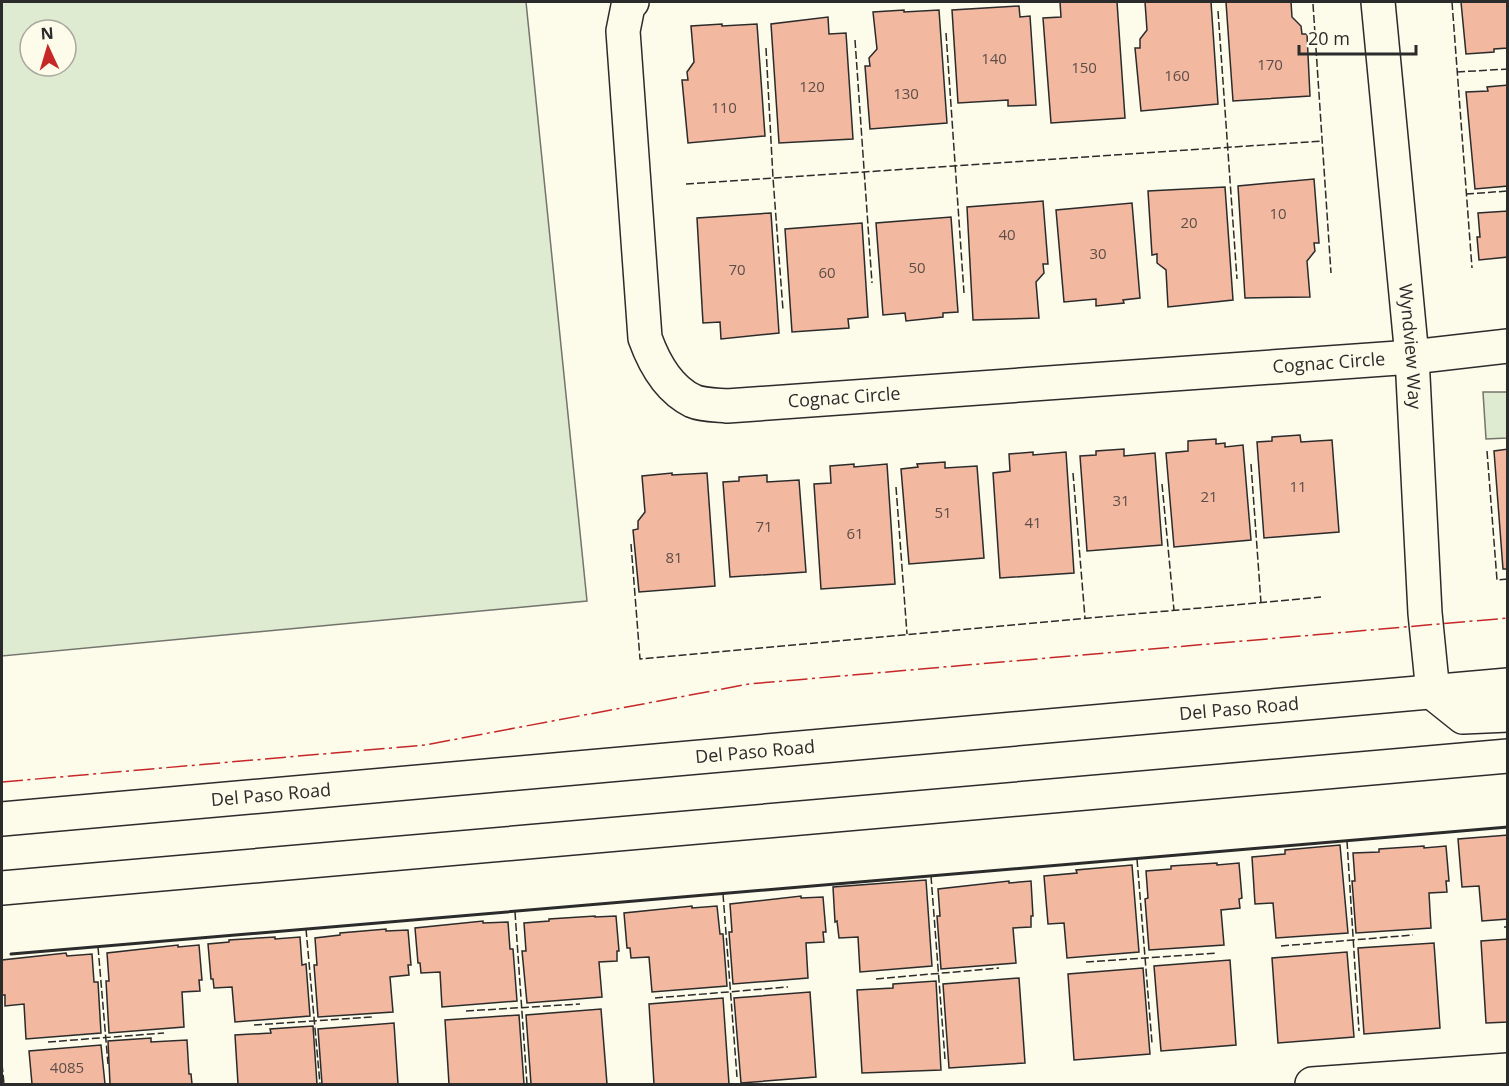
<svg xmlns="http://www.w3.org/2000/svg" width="1509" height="1086" font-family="'Open Sans',sans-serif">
  <rect width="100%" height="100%" fill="#fdfbea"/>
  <g fill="#deebd1" stroke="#74746e" stroke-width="1.5" fill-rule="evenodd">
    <path d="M2,2h524l61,599 -585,55zM30,30h36v36h-36z"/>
    <polygon points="1483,392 1507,392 1507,438 1486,439"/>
  </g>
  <g fill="#f2b8a0" stroke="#2b2b2b" stroke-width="1.5">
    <polygon points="1060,2 1117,2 1125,118 1051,123 1043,18 1061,17"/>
    <polygon points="1145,2 1211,2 1218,104 1141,111 1135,48 1140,48 1140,39 1147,30"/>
    <polygon points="1226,2 1291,2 1292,17 1301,26 1302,34 1307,34 1310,96 1233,101"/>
    <polygon points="1461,2 1508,2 1508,48 1494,49 1494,52 1466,54"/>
    <polygon points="1019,6 1020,17 1030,16 1036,105 1008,106 1008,100 958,103 952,10"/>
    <polygon points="904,10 904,12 939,10 947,123 870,129 865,66 870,66 869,58 877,49 873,12"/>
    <polygon points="828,17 829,34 846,33 853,139 779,143 771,24"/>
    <polygon points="722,24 722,26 757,24 765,136 688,143 682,80 688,80 687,72 694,62 691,26"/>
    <polygon points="1508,85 1508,186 1475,189 1466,92 1488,91 1487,87"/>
    <polygon points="1314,179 1319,243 1314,243 1315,251 1307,261 1310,297 1245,298 1238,186"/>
    <polygon points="1225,187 1233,300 1168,307 1166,270 1157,263 1157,254 1152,255 1148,191"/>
    <polygon points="1043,201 1048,264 1043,264 1044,273 1036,282 1039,318 973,320 967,207"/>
    <polygon points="1132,203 1140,298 1123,300 1124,303 1096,306 1096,299 1064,302 1056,210"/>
    <polygon points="1508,211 1508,257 1479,260 1477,237 1480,237 1478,213"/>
    <polygon points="771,213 779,333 721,339 720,322 703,323 697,218"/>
    <polygon points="951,217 958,312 943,313 943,317 906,321 905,313 883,315 876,223"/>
    <polygon points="862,223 868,317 848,319 849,328 792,332 785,229"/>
    <polygon points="1300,435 1301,442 1332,440 1339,532 1264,538 1257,442 1272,441 1272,437"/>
    <polygon points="1216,439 1216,444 1225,443 1225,447 1243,445 1251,540 1174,547 1166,453 1188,451 1188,441"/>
    <polygon points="1124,449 1124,456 1155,453 1162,545 1087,551 1080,456 1096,455 1096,451"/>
    <polygon points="1508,449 1508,569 1503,569 1494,451"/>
    <polygon points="1033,452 1033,455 1066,452 1074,573 1000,578 993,473 1010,471 1009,454"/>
    <polygon points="945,462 945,468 977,466 984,558 909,564 901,469 918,467 917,464"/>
    <polygon points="854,464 854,467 887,464 895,584 821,589 814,484 831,483 830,466"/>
    <polygon points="672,473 672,475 707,473 715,586 639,592 633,530 638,529 638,521 645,512 642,476"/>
    <polygon points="767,475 767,482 799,480 806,572 730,577 723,482 739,481 739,477"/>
    <polygon points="1508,835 1508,919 1482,921 1479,886 1462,887 1458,839"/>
    <polygon points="1340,845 1348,933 1276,938 1273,903 1255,904 1252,857 1285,854 1285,850"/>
    <polygon points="1424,846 1424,848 1446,846 1449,881 1446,881 1447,892 1429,893 1431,928 1356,933 1352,881 1355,881 1353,853 1379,852 1379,849"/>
    <polygon points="1217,863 1217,865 1239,863 1242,898 1239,899 1240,908 1221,910 1224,945 1149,950 1145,899 1148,898 1146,871 1171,869 1171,866"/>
    <polygon points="1132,865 1139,952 1067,958 1064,923 1048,924 1044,876 1077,873 1076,870"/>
    <polygon points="926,880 932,966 860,972 858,937 839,938 837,921 835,922 833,887"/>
    <polygon points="1009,881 1009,883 1031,881 1033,916 1031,916 1031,927 1013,928 1016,963 941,969 937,916 940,916 938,889"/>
    <polygon points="801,896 801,898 823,897 826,932 823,932 824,942 806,943 808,978 733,984 729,932 732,932 730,904"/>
    <polygon points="692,906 692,908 717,906 720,934 723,934 727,986 652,992 649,957 631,958 630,948 627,948 624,913"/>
    <polygon points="595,916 595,917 616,916 619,951 617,951 617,961 599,962 602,997 527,1003 522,951 526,951 524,923 549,921 549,919"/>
    <polygon points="483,921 483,923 508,922 510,949 513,949 517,1001 442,1007 440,972 421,973 420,963 418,963 415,928"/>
    <polygon points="386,929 386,931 408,930 411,965 408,965 409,975 390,977 393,1012 318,1017 314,965 317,965 315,938 340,935 340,933"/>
    <polygon points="275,937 275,939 300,937 302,965 306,964 310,1016 235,1022 232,987 214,988 213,979 211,979 208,944 229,942 229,940"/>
    <polygon points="1508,939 1508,1022 1486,1023 1481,941"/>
    <polygon points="1434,943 1440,1028 1364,1034 1358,948"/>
    <polygon points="178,945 178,947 199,945 202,980 199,980 200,991 182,992 184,1027 109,1033 106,981 109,981 107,953"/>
    <polygon points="1347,952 1354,1037 1278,1043 1272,958"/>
    <polygon points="66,953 67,956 92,954 94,982 98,982 101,1033 26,1039 24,1004 5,1006 5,995 2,995 2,960"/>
    <polygon points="1230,960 1236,1045 1161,1051 1154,966"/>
    <polygon points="1143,968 1150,1054 1074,1060 1068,974"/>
    <polygon points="1019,978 1025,1063 949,1068 943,984"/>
    <polygon points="936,981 941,1070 862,1073 857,990 893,988 893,984"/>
    <polygon points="810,992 816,1077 741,1083 734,998"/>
    <polygon points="723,998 729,1084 654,1084 649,1004"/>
    <polygon points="601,1009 607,1084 531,1084 526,1015"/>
    <polygon points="519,1015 524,1084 449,1084 445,1020"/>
    <polygon points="394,1023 398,1084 322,1084 318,1029"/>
    <polygon points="313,1026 317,1084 238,1084 235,1035 271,1033 270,1029"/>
    <polygon points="151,1038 151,1042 187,1040 189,1074 191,1074 192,1084 110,1084 108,1041"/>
    <polygon points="101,1045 105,1084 32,1084 29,1051"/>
  </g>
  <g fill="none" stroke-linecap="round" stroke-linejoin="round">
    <defs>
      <g id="minor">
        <path id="s1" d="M632,2l-4,4 -5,25 22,307c9,25 23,51 48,63 9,4 24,4 34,5l685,-49 96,-11"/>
        <path id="s2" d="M1378,2l34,355 13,256 8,80"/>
        <polyline points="1433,693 1463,717 1508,715"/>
        <path id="s3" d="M2,819l1506,-134"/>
        <polyline points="2,888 1508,756"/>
        <polyline points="1312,1084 1508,1070"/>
      </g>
    </defs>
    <use href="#minor" stroke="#2b2b2b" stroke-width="36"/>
    <use href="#minor" stroke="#fdfbea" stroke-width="33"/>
    <g stroke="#2b2b2b" stroke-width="1.5" stroke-dasharray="8 3" stroke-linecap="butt">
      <polyline points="1452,2 1472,268"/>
      <polyline points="1313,4 1331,273"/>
      <polyline points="1218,11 1237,279"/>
      <polyline points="946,33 964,293"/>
      <polyline points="855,40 872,283"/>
      <polyline points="766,48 773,178 783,310"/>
      <polyline points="1457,72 1508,69"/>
      <polyline points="686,184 1322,141"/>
      <polyline points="1466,194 1508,191"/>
      <polyline points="1487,451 1497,580 1508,579"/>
      <polyline points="1251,464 1261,603"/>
      <polyline points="1073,473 1085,618"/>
      <polyline points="1162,484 1174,610"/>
      <polyline points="896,487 907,634"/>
      <polyline points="631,544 640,659 1321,597"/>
      <polyline points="1347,841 1359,1031"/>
      <polyline points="1137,859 1152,1043"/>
      <polyline points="931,876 945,1059"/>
      <polyline points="723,894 737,1077"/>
      <polyline points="515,912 527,1084"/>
      <polyline points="1504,927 1508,927"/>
      <polyline points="306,929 320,1084"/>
      <polyline points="1281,946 1413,935"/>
      <polyline points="98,947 108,1064"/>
      <polyline points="1086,962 1217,953"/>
      <polyline points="876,979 999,968"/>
      <polyline points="655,998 788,987"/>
      <polyline points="466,1011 580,1004"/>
      <polyline points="254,1025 372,1017"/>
      <polyline points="48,1042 164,1033"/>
      <polyline points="2,1064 4,1084"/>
    </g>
    <polyline stroke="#2b2b2b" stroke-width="3" points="11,954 1508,827"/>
    <polyline stroke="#c62828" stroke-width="1.5" stroke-dasharray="21 4.5 3 4.5" stroke-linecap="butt" points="2,782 425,745 749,684 1508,618"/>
  </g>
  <g text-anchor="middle" stroke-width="4.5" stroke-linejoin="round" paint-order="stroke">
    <g font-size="15" fill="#5d4e48">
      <text x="994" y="64">140</text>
      <text x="1270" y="70">170</text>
      <text x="1084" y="73">150</text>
      <text x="1177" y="81">160</text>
      <text x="812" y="92">120</text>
      <text x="906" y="99">130</text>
      <text x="724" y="113">110</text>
      <text x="1278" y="219">10</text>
      <text x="1189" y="228">20</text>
      <text x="1007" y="240">40</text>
      <text x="1098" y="259">30</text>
      <text x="917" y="273">50</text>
      <text x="737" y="275">70</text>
      <text x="827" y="278">60</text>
      <text x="1298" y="492">11</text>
      <text x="1209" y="502">21</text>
      <text x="1121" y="506">31</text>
      <text x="943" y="518">51</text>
      <text x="1033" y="528">41</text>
      <text x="764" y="532">71</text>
      <text x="855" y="539">61</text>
      <text x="674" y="563">81</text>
      <text x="67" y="1073">4085</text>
    </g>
    <g font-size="18" fill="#2b2b2b" stroke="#fdfbea">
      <text dy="6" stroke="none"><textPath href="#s2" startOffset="346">Wyndview Way</textPath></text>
      <text dy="6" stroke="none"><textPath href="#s1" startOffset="1058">Cognac Circle</textPath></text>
      <text dy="6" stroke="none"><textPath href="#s1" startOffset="572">Cognac Circle</textPath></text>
      <text dy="6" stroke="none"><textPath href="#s3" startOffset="1242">Del Paso Road</textPath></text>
      <text dy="6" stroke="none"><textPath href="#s3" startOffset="756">Del Paso Road</textPath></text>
      <text dy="6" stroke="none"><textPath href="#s3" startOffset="270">Del Paso Road</textPath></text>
    </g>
  </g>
  <rect width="1509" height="1086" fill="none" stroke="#2b2b2b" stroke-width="6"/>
  <g transform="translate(48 48) rotate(356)"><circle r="28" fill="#fdfbea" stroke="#a9a89e" stroke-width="1.5"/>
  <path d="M0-4.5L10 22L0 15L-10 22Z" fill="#c62828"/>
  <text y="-9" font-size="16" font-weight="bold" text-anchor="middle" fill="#2b2b2b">N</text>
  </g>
  <path d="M1299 45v9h117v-9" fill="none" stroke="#2b2b2b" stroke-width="3"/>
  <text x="1308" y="45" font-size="18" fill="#2b2b2b" stroke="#fdfbea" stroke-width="4.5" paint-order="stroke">20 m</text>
</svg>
